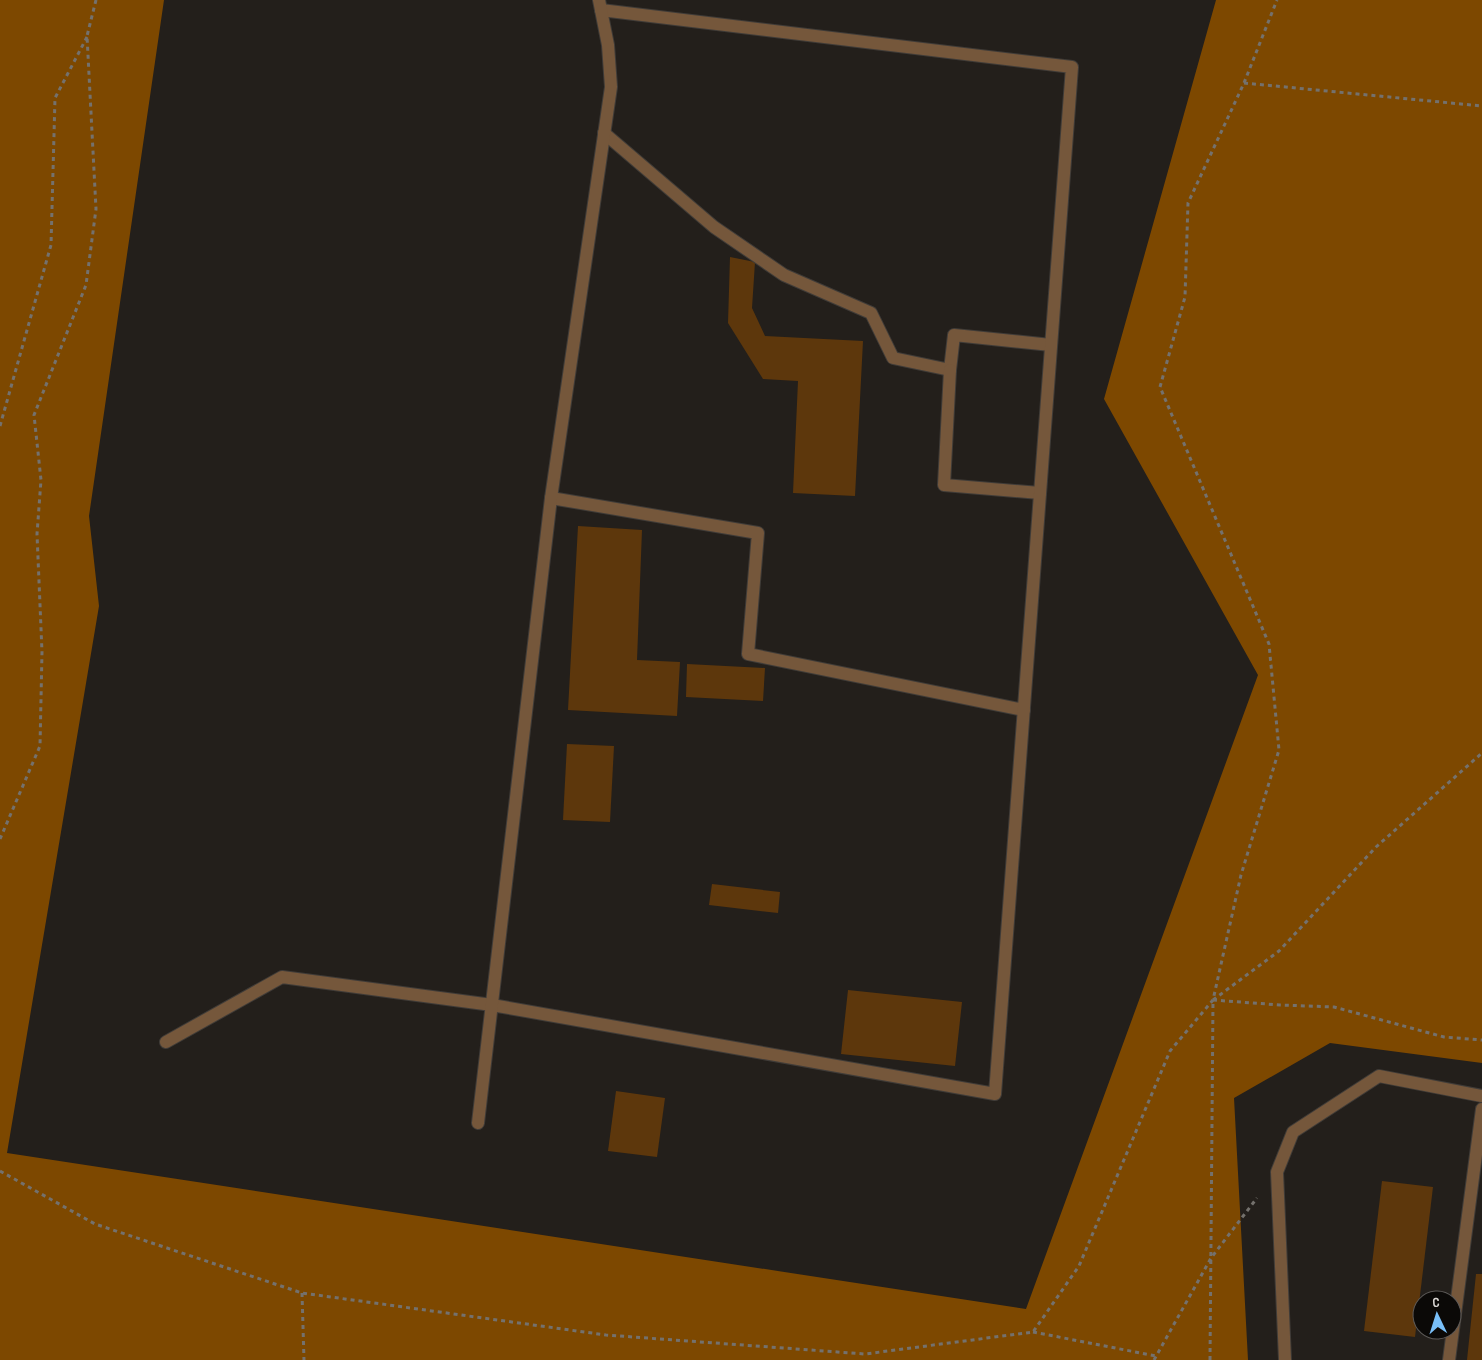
<svg xmlns="http://www.w3.org/2000/svg" width="1482" height="1360" font-family="'Sofia Sans Condensed',sans-serif">
  <rect width="100%" height="100%" fill="#231f1b"/>
  <polygon fill="#7d4800" points="0,0 164,0 89,516 99,606 7,1153 1026,1309 1258,675 1104,399 1216,0 1482,0 1482,1063 1330,1043 1234,1098 1248,1360 0,1360"/>
  <g fill="#5d370c">
    <polygon points="730,257 755,262 752,308 765,336 863,341 855,496 793,493 798,381 763,379 728,323"/>
    <polygon points="578,526 642,530 637,660 680,662 677,716 568,710"/>
    <polygon points="687,664 765,668 763,701 686,697"/>
    <polygon points="567,744 614,746 610,822 563,820"/>
    <polygon points="712,884 780,892 778,913 709,905"/>
    <polygon points="848,990 962,1002 955,1066 841,1054"/>
    <polygon points="616,1091 665,1098 657,1157 608,1151"/>
    <polygon points="1382,1181 1433,1187 1415,1337 1364,1331"/>
    <polygon points="1476,1274 1482,1274 1482,1360 1467,1360"/>
  </g>
  <g fill="none" stroke-linecap="round" stroke-linejoin="round">
    <defs>
      <g id="service">
        <polyline points="604,133 714,227 784,275 871,313 893,358 950,370 954,335 1051,345"/>
        <polyline points="950,370 944,485 1040,493"/>
        <polyline points="551,498 758,533 748,654 1024,710"/>
        <polyline points="166,1042 282,977 492,1005 995,1094 1072,67 601,10"/>
        <polyline points="478,1123 551,498 611,87 608,45 599,0"/>
        <polyline points="1285,1360 1277,1172 1293,1132 1379,1076 1482,1096"/>
        <polyline points="1449,1360 1482,1109"/>
      </g>
    </defs>
    <use href="#service" stroke="#403c38" stroke-width="14"/>
    <g stroke="#74716d" stroke-width="3" stroke-dasharray="4 4" stroke-linecap="butt">
      <polyline points="1244,83 1482,106"/>
      <polyline points="0,426 51,245 55,98 87,37"/>
      <polyline points="0,839 40,746 42,652 37,534 41,480 34,415 86,285 96,209 87,36 96,0"/>
      <polyline points="1213,1000 1279,951 1376,847 1482,753"/>
      <polyline points="1213,1000 1280,1005 1334,1007 1444,1037 1482,1040"/>
      <polyline points="0,1171 95,1224 302,1293 606,1335 865,1354 1033,1332 1079,1266 1170,1051 1213,1000 1241,875 1279,750 1269,644 1160,387 1185,297 1188,203 1244,83 1277,0"/>
      <polyline points="302,1293 304,1360"/>
      <polyline points="1033,1332 1156,1356"/>
      <polyline points="1154,1360 1211,1258 1257,1198"/>
      <polyline points="1210,1360 1213,1001"/>
    </g>
    <use href="#service" stroke="#75573b" stroke-width="12"/>
  </g>
  <g transform="translate(1437 1315) rotate(356)"><circle r="24" fill="#0b0907" stroke="#5d5a58"/>
  <path d="M0-4L9 19L0 12L-9 19Z" fill="#79bff8"/>
  <text y="-8" font-size="14" font-weight="bold" text-anchor="middle" fill="#d7d4d1">С</text>
  </g>
</svg>
